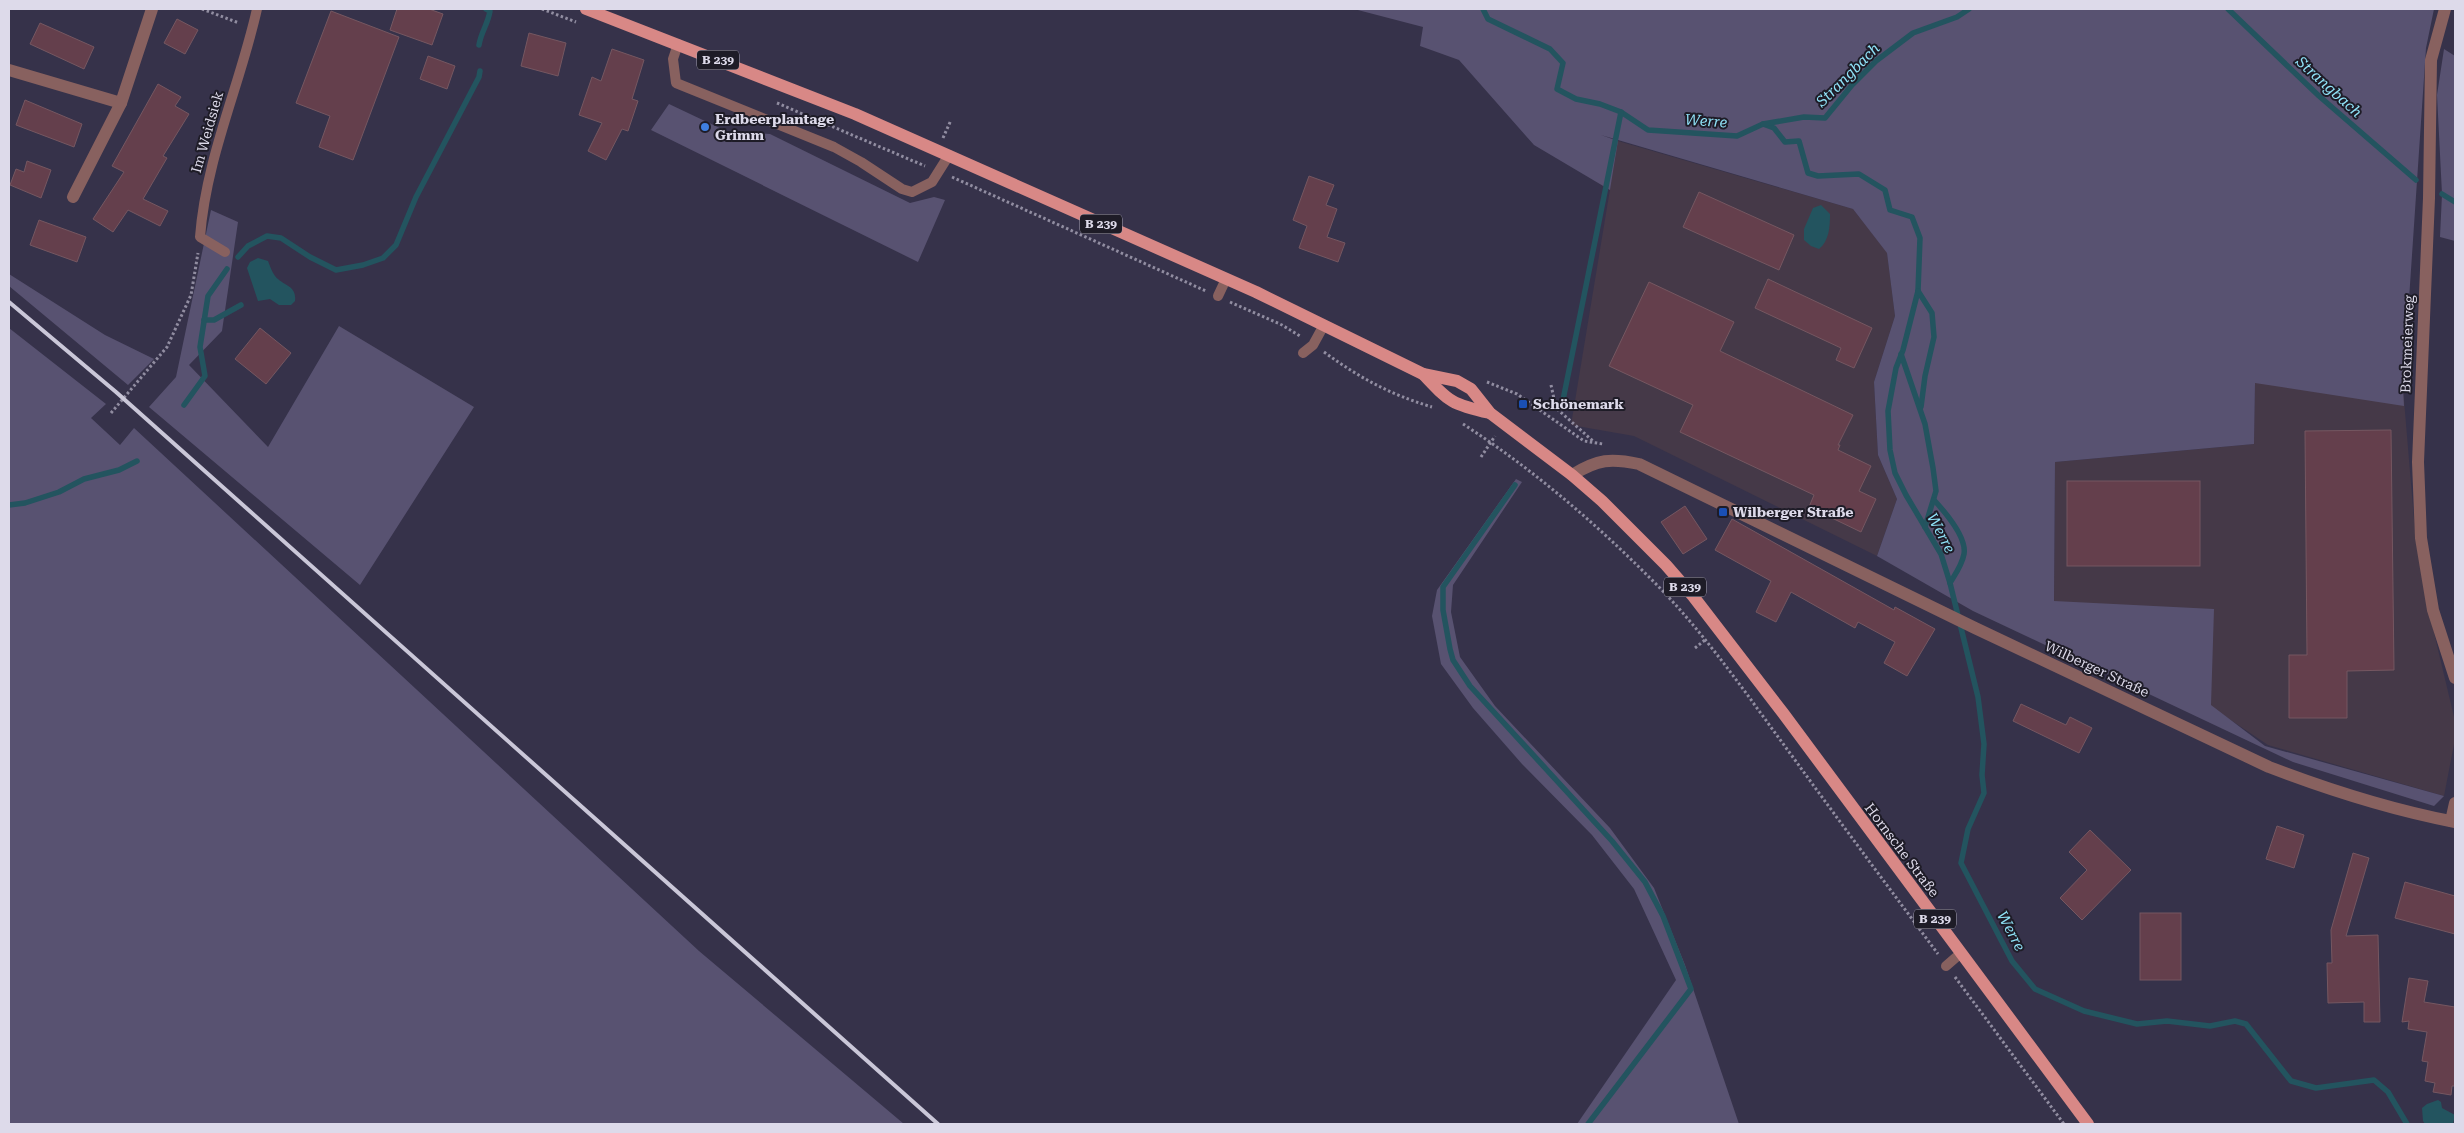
<svg xmlns="http://www.w3.org/2000/svg" width="2464" height="1133" font-family="'Roboto Serif',serif">
  <rect width="100%" height="100%" fill="#36324a"/>
  <g fill="#453948">
    <polygon points="1618,141 1853,209 1887,252 1895,316 1874,382 1878,455 1897,499 1877,556 1634,436 1571,425"/>
    <polygon points="2255,356 2403,388 2416,543 2435,637 2455,721 2455,739 2444,796 2268,745 2054,602 2055,462 2254,444"/>
  </g>
  <g fill="#585271">
    <polygon points="1354,9 2434,9 2426,48 2403,388 2404,406 2255,383 2254,444 2055,462 2054,601 2214,609 2211,705 2265,746 2444,796 2434,806 2293,762 1973,611 1877,556 1897,499 1878,455 1874,382 1895,316 1887,253 1853,209 1601,135 1618,141 1610,190 1534,145 1459,60 1420,46 1423,27"/>
    <polygon points="2444,49 2455,56 2455,241 2440,237 2442,194 2437,95"/>
    <polygon points="669,104 726,131 770,134 910,203 934,197 945,200 918,262 651,130"/>
    <polygon points="211,210 238,222 222,331 189,365 268,447 339,326 474,407 360,585 149,407 176,377"/>
    <polygon points="9,274 105,335 154,359 128,385 9,286"/>
    <polygon points="9,328 106,404 91,418 120,445 134,428 699,951 904,1124 9,1124"/>
    <polygon points="1516,479 1522,482 1453,585 1451,612 1460,657 1495,706 1610,828 1654,888 1685,965 1739,1124 1577,1124 1676,980 1634,889 1592,835 1522,764 1473,708 1441,664 1432,616 1437,590"/>
  </g>
  <g fill="#23545f">
    <path d="M1821,205l9,9c0,13 -1,27 -11,35l-8,-3 -7,-6v-11l9,-21z"/>
    <path d="M258,258l10,3c2,5 4,11 7,15 8,10 22,9 20,25l-4,4h-12l-9,-6 -12,2 -11,-33 3,-6z"/>
    <polygon points="2438,1100 2441,1102 2442,1108 2455,1115 2453,1124 2425,1124 2423,1121 2422,1108 2427,1104"/>
  </g>
  <g fill="none" stroke-linecap="round" stroke-linejoin="round">
    <g stroke="#23545f" stroke-width="5.5">
      <polyline points="1483,9 1488,19 1550,49 1563,63 1557,89 1576,99 1600,104 1621,112 1648,130 1737,136 1763,124 1774,128 1785,142 1799,141 1808,173 1818,176 1859,174 1885,190 1890,210 1912,217 1920,238 1918,291 1903,350 1896,368 1888,411 1890,450 1895,473 1906,495 1941,554 1950,583 1978,697 1984,744 1982,775 1984,793 1968,829 1961,863 2012,961 2035,989 2084,1011 2137,1024 2167,1021 2210,1026 2235,1021 2246,1024 2291,1081 2316,1088 2374,1080 2388,1092 2407,1124"/>
      <polyline points="2228,9 2319,96 2416,180"/>
      <path d="M479,45c2,-13 9,-21 11,-34l-4,-2"/>
      <polyline points="1763,124 1804,117 1825,118 1852,85 1876,61 1913,33 1957,17 1969,9"/>
      <polyline points="2442,194 2455,202"/>
      <polyline points="238,257 248,246 267,236 281,238 310,257 336,270 363,265 383,258 396,245 416,197 479,77 480,71"/>
      <polyline points="1918,291 1932,313 1934,337 1925,376 1921,407"/>
      <polyline points="204,320 214,320 241,305"/>
      <polyline points="1901,354 1925,424 1933,468 1936,491 1925,527"/>
      <polyline points="1563,400 1621,112"/>
      <polyline points="184,405 205,376 200,347 208,296 227,269"/>
      <polyline points="1515,485 1443,587 1443,610 1450,649 1453,660 1470,686 1612,841 1645,882 1663,916 1691,989 1588,1124"/>
      <path d="M1934,500c11,12 33,37 30,54 -2,11 -8,19 -14,29"/>
      <polyline points="9,505 25,503 59,492 84,479 119,470 137,461"/>
    </g>
  </g>
  <g fill="#643f4c" stroke="#755761">
    <polygon points="397,9 429,9 443,14 432,45 390,30"/>
    <polygon points="331,11 399,37 353,160 319,147 330,116 296,103"/>
    <polygon points="177,19 198,30 185,54 164,43"/>
    <polygon points="40,23 94,47 84,69 30,44"/>
    <polygon points="529,33 566,43 558,76 521,66"/>
    <polygon points="612,49 644,60 632,99 638,101 628,131 622,129 606,160 588,151 602,123 579,115 592,77 601,81"/>
    <polygon points="428,56 455,66 447,89 420,79"/>
    <polygon points="158,84 181,97 175,106 189,114 163,156 167,158 143,199 168,211 160,226 128,210 113,232 93,219 124,172 112,166"/>
    <polygon points="25,100 82,124 74,147 16,125"/>
    <polygon points="27,161 51,170 41,198 10,185 16,169 24,172"/>
    <polygon points="1309,176 1334,185 1326,205 1337,209 1327,237 1345,243 1338,262 1299,248 1307,226 1293,220"/>
    <polygon points="1699,192 1794,235 1779,270 1683,227"/>
    <polygon points="39,220 86,237 77,262 30,245"/>
    <polygon points="1768,279 1872,328 1854,368 1836,360 1841,348 1755,308"/>
    <polygon points="1649,282 1734,322 1720,351 1853,415 1838,445 1840,445 1838,450 1871,466 1859,491 1876,499 1861,532 1809,507 1814,495 1680,432 1693,405 1609,366"/>
    <polygon points="260,328 291,353 266,384 235,359"/>
    <polygon points="2391,430 2394,670 2347,671 2347,718 2289,718 2289,655 2307,655 2305,431"/>
    <rect x="2067" y="481" width="133" height="85"/>
    <polygon points="1685,506 1707,539 1683,554 1661,522"/>
    <polygon points="1732,519 1894,610 1895,607 1935,629 1907,676 1884,663 1895,642 1858,622 1855,628 1791,592 1776,622 1756,612 1771,581 1715,550"/>
    <polygon points="2021,704 2066,725 2070,717 2092,728 2079,753 2013,721"/>
    <polygon points="2277,826 2304,835 2294,868 2266,859"/>
    <polygon points="2090,830 2131,870 2082,920 2060,898 2087,870 2069,852"/>
    <polygon points="2353,853 2369,858 2346,936 2378,935 2380,1022 2364,1022 2364,1002 2328,1003 2327,963 2332,963 2331,930"/>
    <polygon points="2405,882 2455,896 2455,934 2395,918"/>
    <rect x="2140" y="913" width="41" height="67"/>
    <polygon points="2409,978 2428,981 2424,1002 2455,1007 2455,1086 2452,1086 2451,1095 2433,1092 2435,1083 2425,1081 2428,1062 2422,1061 2427,1032 2408,1029 2409,1021 2402,1022"/>
  </g>
  <g fill="none" stroke-linecap="round" stroke-linejoin="round">
    <g stroke="#918da1" stroke-width="3" stroke-dasharray="2.5 2.5" stroke-linecap="butt">
      <polyline points="202,9 239,23"/>
      <polyline points="542,9 576,22"/>
      <polyline points="777,103 925,166"/>
      <polyline points="943,138 951,120"/>
      <polyline points="952,177 1206,291"/>
      <polyline points="1230,302 1282,325 1300,336"/>
      <path d="M1324,352c36,26 65,42 108,55"/>
      <polyline points="1487,382 1517,394 1584,441 1603,444"/>
      <polyline points="1551,385 1556,408 1594,442"/>
      <polyline points="111,413 167,347 191,295 198,253"/>
      <path d="M1463,424c68,44 129,96 186,153 55,54 100,121 146,183 47,65 95,129 143,194"/>
      <polyline points="1481,457 1495,436"/>
      <polyline points="1695,648 1705,640"/>
      <polyline points="1955,977 2064,1124"/>
    </g>
    <g stroke="#88615f" stroke-width="10">
      <polyline points="678,44 673,59 676,83 834,147 861,162 902,189 912,192 932,182 949,155"/>
      <path d="M225,252l-25,-15c6,-79 40,-152 57,-228"/>
      <polyline points="1218,296 1226,279"/>
      <polyline points="1303,353 1313,345 1324,325"/>
      <polyline points="1946,966 1961,953"/>
    </g>
    <g stroke="#88615f" stroke-width="12">
      <polyline points="2445,9 2431,60 2429,198 2418,462 2421,538 2433,610 2455,678"/>
      <polyline points="9,70 121,103"/>
      <polyline points="73,197 121,103 152,9"/>
      <polyline points="2451,821 2455,803"/>
    </g>
    <path stroke="#88615f" stroke-width="12" d="M1572,475c26,-16 39,-17 67,-11l336,164 294,139c60,23 123,43 186,55"/>
    <g stroke="#d88886" stroke-width="12">
      <polyline points="586,9 855,114 1256,292 1423,374 1457,381 1471,389 1490,413 1572,475 1602,501 1666,565 1693,596 1783,713 2088,1124"/>
      <path d="M1423,374c26,28 30,31 67,39"/>
    </g>
    <polyline stroke="#cac7d8" stroke-width="4" points="9,302 116,392 938,1124"/>
  </g>
  <circle fill="#3f7fe0" stroke="#1e1c27" stroke-width="2" cx="705" cy="127" r="5"/>
  <g fill="#1a4fb4" stroke="#1e1c27" stroke-width="2">
    <rect x="1518" y="399" width="10" height="10" rx="2.5"/>
    <rect x="1718" y="507" width="10" height="10" rx="2.5"/>
  </g>
  <g text-anchor="middle" stroke-width="4" stroke-linejoin="round" paint-order="stroke">
    <g fill="#1e1c27" stroke="#a4a1b0" stroke-width="1">
      <rect x="697" y="50.5" width="42" height="19" rx="4"/>
      <rect x="1080" y="214.5" width="42" height="19" rx="4"/>
      <rect x="1664" y="577.5" width="42" height="19" rx="4"/>
      <rect x="1914" y="909.5" width="42" height="19" rx="4"/>
    </g>
    <g font-size="12" font-weight="bold" fill="#dddaea">
      <text x="718" y="64">B 239</text>
      <text x="1101" y="228">B 239</text>
      <text x="1685" y="591">B 239</text>
      <text x="1935" y="923">B 239</text>
    </g>
    <g font-size="14" font-weight="bold" fill="#dddaea" stroke="#1e1c27" text-anchor="start">
      <text x="715" y="124">Erdbeerplantage<tspan x="715" dy="16">Grimm</tspan></text>
      <text x="1533" y="409">Schönemark</text>
      <text x="1733" y="517">Wilberger Straße</text>
    </g>
    <g font-size="14" fill="#dddaea" stroke="#1e1c27">
      <text transform="translate(207 132) rotate(-74)" y="5">Im Weidsiek</text>
      <text transform="translate(2407 344) rotate(-88)" y="5">Brokmeierweg</text>
      <text transform="translate(2097 669) rotate(25)" y="5">Wilberger Straße</text>
      <text transform="translate(1902 850) rotate(53)" y="5">Hornsche Straße</text>
    </g>
    <g font-size="15" font-style="italic" fill="#90e3f8" stroke="#1e1c27">
      <text transform="translate(1848 75) rotate(-45)" y="5">Strangbach</text>
      <text transform="translate(2329 87) rotate(42)" y="5">Strangbach</text>
      <text transform="translate(1706 121) rotate(4)" y="5">Werre</text>
      <text transform="translate(1941 533) rotate(62)" y="5">Werre</text>
      <text transform="translate(2011 931) rotate(62)" y="5">Werre</text>
    </g>
  </g>
  <rect width="2464" height="1133" fill="none" stroke="#dddaea" stroke-width="20"/>
</svg>
